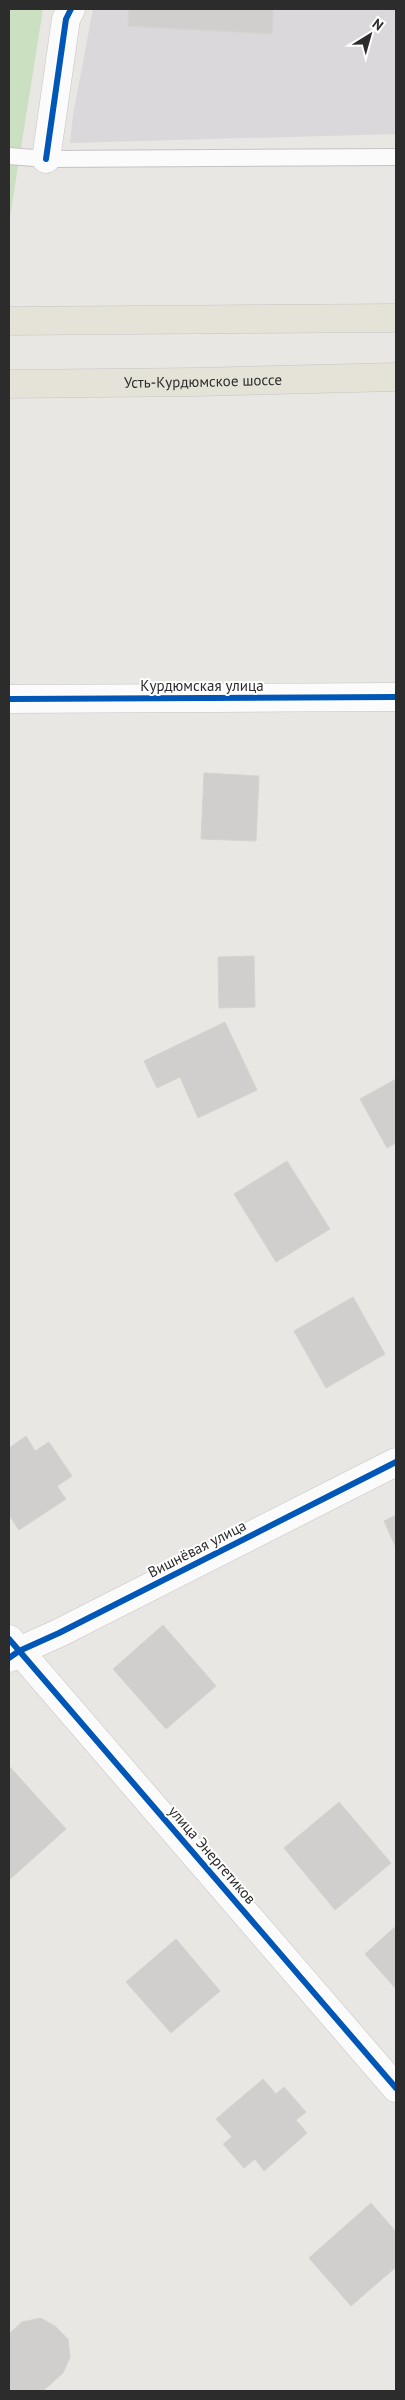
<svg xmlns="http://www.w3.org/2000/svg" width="405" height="2400" font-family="'PT Sans',sans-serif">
  <rect width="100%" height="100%" fill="#e9e7e4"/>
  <polygon fill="#dad8da" points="93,9 396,9 396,134 70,143 73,115"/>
  <polygon fill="#cae0c1" points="9,9 43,9 10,217 9,217"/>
  <g fill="#d1cfcd" stroke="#d4d3cf">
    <polygon points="129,9 273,9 272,34 128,26"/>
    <polygon points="204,773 259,776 256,841 201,839"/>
    <polygon points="254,956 255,1007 219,1008 218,957"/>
    <polygon points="225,1022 257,1090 198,1118 180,1077 157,1088 144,1061"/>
    <polygon points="396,1079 396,1143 387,1148 360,1099"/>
    <polygon points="287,1161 330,1229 276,1262 234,1194"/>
    <polygon points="353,1297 385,1354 326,1388 294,1331"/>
    <polygon points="26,1436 35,1451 49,1442 72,1476 57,1486 66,1499 19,1530 9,1515 9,1448"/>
    <polygon points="396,1515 396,1548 384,1521"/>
    <polygon points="163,1625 216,1686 166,1729 113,1669"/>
    <polygon points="9,1766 66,1829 9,1880"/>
    <polygon points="339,1802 391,1863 335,1910 284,1848"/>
    <polygon points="396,1926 396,1989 365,1954"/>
    <polygon points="176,1939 220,1991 171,2033 126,1982"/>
    <polygon points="263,2079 276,2094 284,2087 306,2112 296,2120 307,2133 264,2171 255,2159 244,2168 223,2144 232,2137 216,2119"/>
    <polygon points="371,2203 396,2232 396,2267 351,2306 309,2258"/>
    <polygon points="41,2318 56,2327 68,2339 70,2357 63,2373 43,2391 9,2391 9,2334 22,2322"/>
  </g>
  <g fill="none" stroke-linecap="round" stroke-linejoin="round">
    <defs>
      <polyline id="lane" points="9,156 46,159 396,157"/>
      <g id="street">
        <polyline points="46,159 66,19 71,9"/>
        <polyline points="9,699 396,697"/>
        <polyline points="9,1639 396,2088"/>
        <polyline points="9,1658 19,1651 59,1633 396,1462"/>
      </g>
      <g id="primary">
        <polyline points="9,321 396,318"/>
        <path id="s1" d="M9,384l187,-2 200,-5"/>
      </g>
    </defs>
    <use href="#lane" stroke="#c4c3c3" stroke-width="18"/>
    <use href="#street" stroke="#c4c3c3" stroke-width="29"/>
    <use href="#primary" stroke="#c5c4c3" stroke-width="29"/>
    <use href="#lane" stroke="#fcfbfb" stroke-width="16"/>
    <use href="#street" stroke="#fcfbfb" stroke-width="28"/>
    <use href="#primary" stroke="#e5e3d7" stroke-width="28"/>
    <defs>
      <g id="cycleway">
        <polyline points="46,159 66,19 71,9"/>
        <polyline points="9,699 396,697"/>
        <polyline points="9,1639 396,2088"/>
        <polyline points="9,1658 19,1651 59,1633 396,1462"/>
      </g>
    </defs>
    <use href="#cycleway" stroke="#fff" stroke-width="9"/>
    <use href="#cycleway" stroke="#0057b8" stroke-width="6"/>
  </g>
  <g text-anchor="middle" stroke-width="4" stroke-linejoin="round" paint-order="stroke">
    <g font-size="15" fill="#2c2c2c" stroke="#fff">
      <text dy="5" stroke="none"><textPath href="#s1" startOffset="194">Усть-Курдюмское шоссе</textPath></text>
      <text x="202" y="691">Курдюмская улица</text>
      <text transform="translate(197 1549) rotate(-27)" y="5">Вишнёвая улица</text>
      <text transform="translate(212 1855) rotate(49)" y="5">улица Энергетиков</text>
    </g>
  </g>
  <rect width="405" height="2400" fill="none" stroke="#2c2c2c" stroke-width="20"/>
  <g transform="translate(370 35) rotate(37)" stroke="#ffffff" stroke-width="4" paint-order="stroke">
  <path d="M0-4L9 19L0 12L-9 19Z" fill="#2c2c2c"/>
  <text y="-8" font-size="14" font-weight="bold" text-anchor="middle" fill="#2c2c2c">N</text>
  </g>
</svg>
